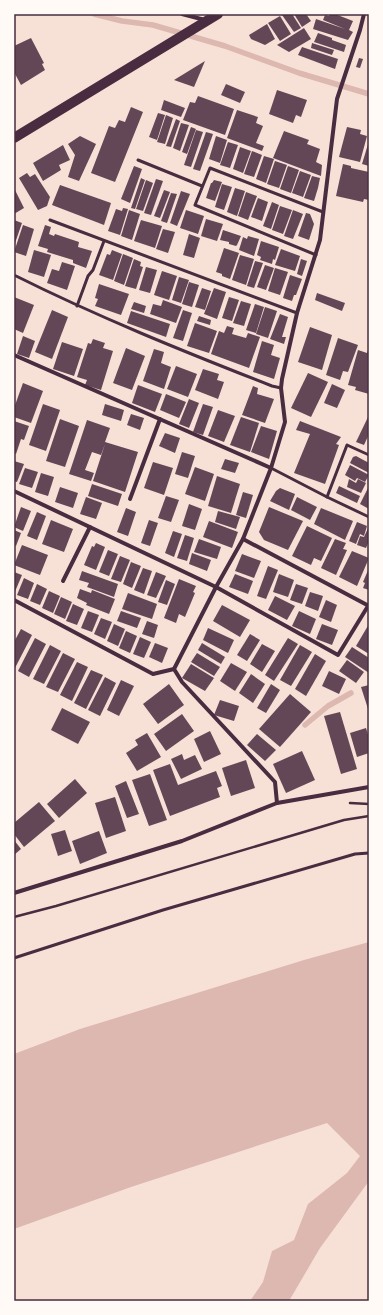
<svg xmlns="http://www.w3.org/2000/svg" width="383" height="1315" font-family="'Fira Sans Condensed',sans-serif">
  <rect width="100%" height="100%" fill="#f7e1d7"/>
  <polygon fill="#dcb8b0" points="369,942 369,1181 320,1248 289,1301 250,1301 263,1282 272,1251 294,1240 308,1204 347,1173 360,1156 327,1123 131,1187 14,1229 14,1054 80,1029 304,960"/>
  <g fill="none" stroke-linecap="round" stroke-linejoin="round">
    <g stroke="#dcb8b0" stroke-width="5.5">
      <polyline points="94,14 122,21 153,25 225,46 299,73 369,94"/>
      <polyline points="305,725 328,706 351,693"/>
    </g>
  </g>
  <g fill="#644757">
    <polygon points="283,14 292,14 301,28 294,32 282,15"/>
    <polygon points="294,14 306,14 311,21 302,27"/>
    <polygon points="330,14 335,14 353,21 349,30 353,32 348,40 313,29 316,19 345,29 323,20 325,15 329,16"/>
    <polygon points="280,16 291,34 280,41 268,23"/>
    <polygon points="267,24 275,39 265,45 251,39 249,35"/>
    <polygon points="304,28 311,39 289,52 277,45"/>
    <polygon points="318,33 332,38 332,40 346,45 344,52 314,42"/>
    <polygon points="31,38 44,63 42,64 45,70 21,85 14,72 14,46"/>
    <polygon points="312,43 334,50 332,55 311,48"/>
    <polygon points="302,47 338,59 335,69 298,55"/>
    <polygon points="359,58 363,59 360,68 356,67"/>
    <polygon points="205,61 194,87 174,80"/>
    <polygon points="226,84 245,92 240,103 221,95"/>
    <polygon points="277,90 307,100 301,117 296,115 293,123 269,114"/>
    <polygon points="198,96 234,109 225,135 183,120 190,102 195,103"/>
    <polygon points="164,100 185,108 181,117 161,110"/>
    <polygon points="131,107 143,112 115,182 91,173 109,126 115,128 119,120 125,122"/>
    <polygon points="237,110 258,117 256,123 263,126 256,143 264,146 262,151 227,138"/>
    <polygon points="158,113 165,115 157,140 149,137"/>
    <polygon points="166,115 173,118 165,144 157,142"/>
    <polygon points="176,119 180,121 171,147 166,146"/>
    <polygon points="181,123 189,125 180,151 173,148"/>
    <polygon points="191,127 196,129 187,154 182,152"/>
    <polygon points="347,127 361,130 360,134 367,136 360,162 339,157"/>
    <polygon points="196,130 203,132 191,167 184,165"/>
    <polygon points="284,131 309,140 307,144 320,149 316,162 322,165 321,176 273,158"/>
    <polygon points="206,132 213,134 200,171 193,169"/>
    <polygon points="80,136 96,144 79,181 68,177 75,155 68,144"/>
    <polygon points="216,136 227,140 220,163 209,159"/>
    <polygon points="369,141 369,166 362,164"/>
    <polygon points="228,142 238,145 230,168 220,165"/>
    <polygon points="63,145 70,160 59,165 61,170 43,181 33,163"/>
    <polygon points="240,147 251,151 243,173 233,169"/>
    <polygon points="252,151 262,155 254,177 244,174"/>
    <polygon points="264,156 274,159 266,183 256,179"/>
    <polygon points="275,161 287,165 279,188 267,184"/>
    <polygon points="343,164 351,166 351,168 369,172 369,200 364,199 363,202 336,196"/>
    <polygon points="134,166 142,169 130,203 121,199"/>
    <polygon points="288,166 299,170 291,193 280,189"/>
    <polygon points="300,171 311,175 303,197 292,193"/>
    <polygon points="27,173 30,177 35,174 50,197 47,206 38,210 19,178"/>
    <polygon points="312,176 320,178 318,188 314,201 304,198"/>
    <polygon points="141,178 145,180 135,209 131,208"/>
    <polygon points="156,179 163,181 151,215 144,213"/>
    <polygon points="146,180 153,183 143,211 136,209"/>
    <polygon points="214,180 222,182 215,201 206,198 211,183 212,183"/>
    <polygon points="222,184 232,187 224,210 215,207"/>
    <polygon points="60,185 111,203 104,225 52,205"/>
    <polygon points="14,188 24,208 14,214"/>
    <polygon points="235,188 245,191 237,216 227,212"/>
    <polygon points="164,190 170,192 160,218 154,216"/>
    <polygon points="181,191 190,194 177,226 170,223"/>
    <polygon points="246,192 257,196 248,220 238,216"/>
    <polygon points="171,193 177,194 167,223 161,221"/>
    <polygon points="258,198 268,202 262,221 251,217"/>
    <polygon points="272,202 279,205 271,229 263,226"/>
    <polygon points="280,206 292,210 283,234 272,230"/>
    <polygon points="123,208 128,209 120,235 108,231 116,209 122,211"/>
    <polygon points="129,210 140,214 132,240 121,236"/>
    <polygon points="186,210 204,216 198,234 180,228"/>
    <polygon points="293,210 303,214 293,239 284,236"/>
    <polygon points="306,213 310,214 314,224 309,240 298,236"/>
    <polygon points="206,219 223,224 217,241 201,236"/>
    <polygon points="14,220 22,223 14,246"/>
    <polygon points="141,220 162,226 155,248 134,241"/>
    <polygon points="23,225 34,229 26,256 14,252"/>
    <polygon points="45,225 51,227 49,234 54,236 55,234 79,242 78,247 92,251 86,268 73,263 73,260 47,252 48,249 38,246"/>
    <polygon points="163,229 175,232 168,253 156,249"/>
    <polygon points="223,230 241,236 237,245 236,246 229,244 229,242 220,240"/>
    <polygon points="189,234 200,238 194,258 183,255"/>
    <polygon points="248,236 259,239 254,256 239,250 243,237 247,239"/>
    <polygon points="261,241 279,247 275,260 273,259 272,264 260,260 261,257 257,255"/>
    <polygon points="224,248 239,253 230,279 222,276 222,274 216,272"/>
    <polygon points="281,249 300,256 295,271 275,265"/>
    <polygon points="34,250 51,255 44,277 28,272"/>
    <polygon points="112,250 122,254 113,280 99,275 107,254 110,255"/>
    <polygon points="123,254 133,258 124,285 114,281"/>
    <polygon points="240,255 254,259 246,285 232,280"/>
    <polygon points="134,259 141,262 140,266 143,267 136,289 125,286"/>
    <polygon points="301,259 307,261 302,276 297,274"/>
    <polygon points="255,261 263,263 254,288 247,286"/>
    <polygon points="62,262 75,266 67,290 47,283 52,269 59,271"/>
    <polygon points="265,265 274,268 266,290 257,287"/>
    <polygon points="146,267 157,270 150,293 139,290"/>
    <polygon points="275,268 288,272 280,295 268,291"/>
    <polygon points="162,271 177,276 169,300 154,295"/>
    <polygon points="290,275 302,279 296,295 294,295 292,301 283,298"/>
    <polygon points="179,277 189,280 181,303 172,300"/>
    <polygon points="189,282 199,285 192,307 182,304"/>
    <polygon points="99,284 129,294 121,315 95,306 98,299 95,298"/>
    <polygon points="202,288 211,291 205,310 195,307"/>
    <polygon points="214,288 226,292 217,319 204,314"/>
    <polygon points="317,293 345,303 342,311 315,300"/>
    <polygon points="14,297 34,305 23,333 14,329"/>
    <polygon points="229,297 239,300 232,321 222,318"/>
    <polygon points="163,300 182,307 176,323 150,314 153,304 161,306"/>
    <polygon points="241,301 251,304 244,326 233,323"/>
    <polygon points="134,302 146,306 144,313 131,309"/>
    <polygon points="255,304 264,307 256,333 246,330"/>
    <polygon points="265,307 277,311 268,338 256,334"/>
    <polygon points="52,310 68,317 52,359 35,352"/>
    <polygon points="183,310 192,313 183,341 173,338"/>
    <polygon points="131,311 170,324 166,337 127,323"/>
    <polygon points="280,314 288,317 282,337 286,337 284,344 270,339"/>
    <polygon points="199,316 211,320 210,325 197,321"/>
    <polygon points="195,323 217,331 209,353 187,346"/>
    <polygon points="227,326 234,328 232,334 246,338 248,333 260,337 249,368 211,354 219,331 224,333"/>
    <polygon points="310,327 332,335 322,370 298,362"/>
    <polygon points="23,336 35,341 29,358 17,354"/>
    <polygon points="338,338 358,345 348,372 343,371 340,380 326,375"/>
    <polygon points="93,339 105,343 103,348 113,351 101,390 85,385 87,380 77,377 88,343 91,344"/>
    <polygon points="262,341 274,345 271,355 280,358 274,379 253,372"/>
    <polygon points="62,342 83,349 74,376 53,369"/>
    <polygon points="369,347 369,394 355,390 356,387 348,385 358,350 367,353"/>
    <polygon points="126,348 145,356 132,390 113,383"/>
    <polygon points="154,349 164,352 161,363 171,367 164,389 143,381"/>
    <polygon points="176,366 197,374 188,397 167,389"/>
    <polygon points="203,369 219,374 217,380 224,382 218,399 195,390"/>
    <polygon points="308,373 328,382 311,417 291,408"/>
    <polygon points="23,383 43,391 31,423 14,417 14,408"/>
    <polygon points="332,384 345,390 337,408 324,403"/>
    <polygon points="138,385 162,394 155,412 132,403"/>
    <polygon points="253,386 258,388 257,394 274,399 265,423 242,415"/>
    <polygon points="166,394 186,402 179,418 160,410"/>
    <polygon points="189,399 199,403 189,428 179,424"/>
    <polygon points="43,404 60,410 46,451 29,445"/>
    <polygon points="105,404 124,410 121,421 102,415"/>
    <polygon points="203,404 213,407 203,435 193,432"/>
    <polygon points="218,410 235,416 224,442 208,436"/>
    <polygon points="131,414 144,418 140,430 127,425"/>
    <polygon points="369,415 369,434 364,445 356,442"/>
    <polygon points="241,417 259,423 250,452 230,445"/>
    <polygon points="60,419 79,426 65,467 46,461"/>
    <polygon points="87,420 110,428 105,442 138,452 125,492 93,481 105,444 101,455 92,452 85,470 94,473 91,481 69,474"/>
    <polygon points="14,421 29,426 24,440 21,439 16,454 14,453"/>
    <polygon points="300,421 341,437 336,444 339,445 325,484 294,473 310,434 296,430"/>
    <polygon points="261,426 277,431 269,459 251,452"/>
    <polygon points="165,433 180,438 175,453 159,446"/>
    <polygon points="182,452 195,456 188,478 175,474"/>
    <polygon points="356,456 369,463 369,473 350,463 353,457"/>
    <polygon points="225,459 239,463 235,473 221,469"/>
    <polygon points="14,461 24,464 17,482 14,481"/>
    <polygon points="153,462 173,468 164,495 144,488"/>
    <polygon points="350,465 369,475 365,482 357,478 355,481 345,475"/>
    <polygon points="195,467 214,474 205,501 185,494"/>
    <polygon points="25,468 38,472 32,488 19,484"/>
    <polygon points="41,473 54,477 48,496 35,492"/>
    <polygon points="217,476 240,484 231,513 208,506"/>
    <polygon points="349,479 356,483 358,479 366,483 361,493 347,487"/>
    <polygon points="92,484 122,494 118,506 88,496"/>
    <polygon points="339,486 360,496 357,503 336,493"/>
    <polygon points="60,487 78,493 73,508 55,502"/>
    <polygon points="280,488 295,494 289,510 270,501 276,491"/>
    <polygon points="368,488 369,489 369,509 360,504"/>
    <polygon points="243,492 253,495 246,518 236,515"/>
    <polygon points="166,496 179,500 171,522 158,518"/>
    <polygon points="86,497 102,503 96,519 80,514"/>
    <polygon points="297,497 317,507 310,520 291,510"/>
    <polygon points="189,504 202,509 195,530 182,526"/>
    <polygon points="21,507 31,511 23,531 14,527"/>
    <polygon points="269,507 303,521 288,550 264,540 259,532"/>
    <polygon points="126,508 136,512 128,536 117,532"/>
    <polygon points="321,508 353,521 345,540 314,524"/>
    <polygon points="218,511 240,517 236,529 215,522"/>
    <polygon points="37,512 46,516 37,540 27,536"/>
    <polygon points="51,520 73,529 64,552 42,544"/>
    <polygon points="149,520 158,523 150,546 141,543"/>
    <polygon points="209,521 238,532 232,548 203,537"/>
    <polygon points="357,522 367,526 364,536 360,534 356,544 349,541"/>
    <polygon points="307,526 332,538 321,561 314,558 311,565 292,556"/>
    <polygon points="369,526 369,541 366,548 357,545 360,536 364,537"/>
    <polygon points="14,530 21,533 16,546 14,545"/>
    <polygon points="173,531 182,534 174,557 165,553"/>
    <polygon points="185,535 194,538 187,561 177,558"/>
    <polygon points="199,539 221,547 217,559 194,552"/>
    <polygon points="335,539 346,543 343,549 347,550 336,575 321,568"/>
    <polygon points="96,543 105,547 96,570 84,565 92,546 94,547"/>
    <polygon points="22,545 48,555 40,575 14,565"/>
    <polygon points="108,550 118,554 109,576 99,572"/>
    <polygon points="352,551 369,558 357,586 339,577"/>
    <polygon points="192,553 211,560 207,571 189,564"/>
    <polygon points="242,554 261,561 254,578 235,571"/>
    <polygon points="120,556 130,560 121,582 111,579"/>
    <polygon points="131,562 141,566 132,588 123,584"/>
    <polygon points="268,566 278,570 266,599 257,596"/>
    <polygon points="143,568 152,571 144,594 134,590"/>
    <polygon points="369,568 369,590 363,588 365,583 363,582"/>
    <polygon points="82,571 118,584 114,597 87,587 89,583 79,580"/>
    <polygon points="14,572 22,575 14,594"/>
    <polygon points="156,572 166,576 156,598 147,595"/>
    <polygon points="235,574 253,581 248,594 229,587"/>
    <polygon points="279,574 294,580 288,597 273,592"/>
    <polygon points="24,578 34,583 28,599 17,595"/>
    <polygon points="179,579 196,586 193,592 195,593 185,617 179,614 176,623 164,618"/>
    <polygon points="166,580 175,584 167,605 158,602"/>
    <polygon points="37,584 47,589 40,605 30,601"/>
    <polygon points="296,584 308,588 302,604 290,600"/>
    <polygon points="80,589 91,593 92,590 115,599 109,614 86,605 87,603 77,598"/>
    <polygon points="49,591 60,596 53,613 42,608"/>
    <polygon points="310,592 323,596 318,611 305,606"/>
    <polygon points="128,593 157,604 152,619 122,609"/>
    <polygon points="275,596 295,606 287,620 268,610"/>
    <polygon points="61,597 72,602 65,619 54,614"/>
    <polygon points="326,600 337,605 331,622 319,617"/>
    <polygon points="73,604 84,609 77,625 66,621"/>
    <polygon points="222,605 250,620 240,637 213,621"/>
    <polygon points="88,611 99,615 92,632 81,628"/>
    <polygon points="121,611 141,618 137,628 117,621"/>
    <polygon points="299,611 316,619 310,634 292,626"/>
    <polygon points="101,618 112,622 105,639 94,634"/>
    <polygon points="147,621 158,625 154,638 142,634"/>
    <polygon points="114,624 125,629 118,646 107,641"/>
    <polygon points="322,624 338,630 332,645 316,639"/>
    <polygon points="369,624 369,654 356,646"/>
    <polygon points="208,628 234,640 228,653 203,640"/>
    <polygon points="21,629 32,635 15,668 14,668 14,642"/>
    <polygon points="126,631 137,636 130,653 119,648"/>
    <polygon points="250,634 260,640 247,661 237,655"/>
    <polygon points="140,637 151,642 144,658 133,654"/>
    <polygon points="35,638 46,644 29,677 18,671"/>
    <polygon points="288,638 298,644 274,681 265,675"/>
    <polygon points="155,643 168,648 162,663 149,657"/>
    <polygon points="202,643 225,657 221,664 198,650"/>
    <polygon points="262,644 275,651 262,672 250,664"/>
    <polygon points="50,645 61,651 44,684 33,679"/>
    <polygon points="300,645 312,652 291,686 280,680"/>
    <polygon points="352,647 369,658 369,673 345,657"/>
    <polygon points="63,653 75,659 58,692 46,687"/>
    <polygon points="197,653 220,667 214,676 191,662"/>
    <polygon points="315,654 326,661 306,696 295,689"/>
    <polygon points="347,660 364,672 356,683 339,671"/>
    <polygon points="77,662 88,667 72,701 60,695"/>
    <polygon points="231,663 247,672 235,691 220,681"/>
    <polygon points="191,664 214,678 205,691 182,678"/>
    <polygon points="91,670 103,675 86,709 74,703"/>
    <polygon points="329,671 346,679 339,694 322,686"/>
    <polygon points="251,674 265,684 253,703 239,693"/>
    <polygon points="105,677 116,683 100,716 88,710"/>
    <polygon points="121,680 134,686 119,716 107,710"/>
    <polygon points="169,684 184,705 158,724 143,704"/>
    <polygon points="271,684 280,690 266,713 257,708"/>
    <polygon points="369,685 369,712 361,687"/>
    <polygon points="290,694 311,712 280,747 259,729"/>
    <polygon points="220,700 239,706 234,721 214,715"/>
    <polygon points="62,708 90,722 78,744 51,730"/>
    <polygon points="340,712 357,769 341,774 324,716"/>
    <polygon points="182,714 194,731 166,751 154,734"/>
    <polygon points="366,728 369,738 369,753 357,757 350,733"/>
    <polygon points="210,731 221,754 204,762 194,739"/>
    <polygon points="147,733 161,757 137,771 126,753 138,745 135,740"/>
    <polygon points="257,734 276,750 265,761 247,745"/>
    <polygon points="302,751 315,780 286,793 273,764"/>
    <polygon points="182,754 184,760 195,755 202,769 181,779 171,759"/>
    <polygon points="246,760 255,788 231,796 222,768"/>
    <polygon points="170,764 178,785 216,771 222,786 217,788 220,797 170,816 153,770"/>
    <polygon points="150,774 167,820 149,826 132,780"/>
    <polygon points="75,779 87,793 59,818 47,804"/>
    <polygon points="126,781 139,814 127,818 115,786"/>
    <polygon points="115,797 126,831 106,838 95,803"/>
    <polygon points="39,802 55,821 24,847 14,834 14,823"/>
    <polygon points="65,830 72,851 58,856 51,834"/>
    <polygon points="99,831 107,853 80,864 72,841"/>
    <polygon points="14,840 21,849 14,855"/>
  </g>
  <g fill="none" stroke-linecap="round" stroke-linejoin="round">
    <g stroke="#4a2c40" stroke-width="2.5">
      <polyline points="350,803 369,804"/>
      <polyline points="14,917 56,906 344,820 369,816"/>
    </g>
    <g stroke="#4a2c40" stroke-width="3">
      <polyline points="138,160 202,186"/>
      <polyline points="50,220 297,313"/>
      <polyline points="316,255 195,205 210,168 323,212"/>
      <path d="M14,275c84,42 171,77 258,111l9,2"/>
      <polyline points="77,306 88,276 93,270 104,241"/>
      <polyline points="271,468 327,497 369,517"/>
      <polyline points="327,497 347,445 369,455"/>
      <polyline points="14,958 163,910 355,854 369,853"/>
    </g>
    <g stroke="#4a2c40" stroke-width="4">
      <polyline points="182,14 205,20"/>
      <polyline points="14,355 271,468"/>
      <polyline points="14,491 216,587 338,655 368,606"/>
      <polyline points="130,499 160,419"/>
      <polyline points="243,539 369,606"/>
      <polyline points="63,581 90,527"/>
      <polyline points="14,600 153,674 174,669"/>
      <polyline points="277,803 275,782 182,682 174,669 216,587 243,539 271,468 285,422 281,388 282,379 297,313 320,240 337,99 360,30 364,14"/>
      <polyline points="14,893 182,841 277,803 369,787"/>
    </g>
    <polyline stroke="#4a2c40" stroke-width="10" points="14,138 218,14"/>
  </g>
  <rect width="383" height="1315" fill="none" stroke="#fffaf5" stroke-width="30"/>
  <rect x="15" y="15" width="353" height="1285" fill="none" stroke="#4a2c40" stroke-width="1.5"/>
</svg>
